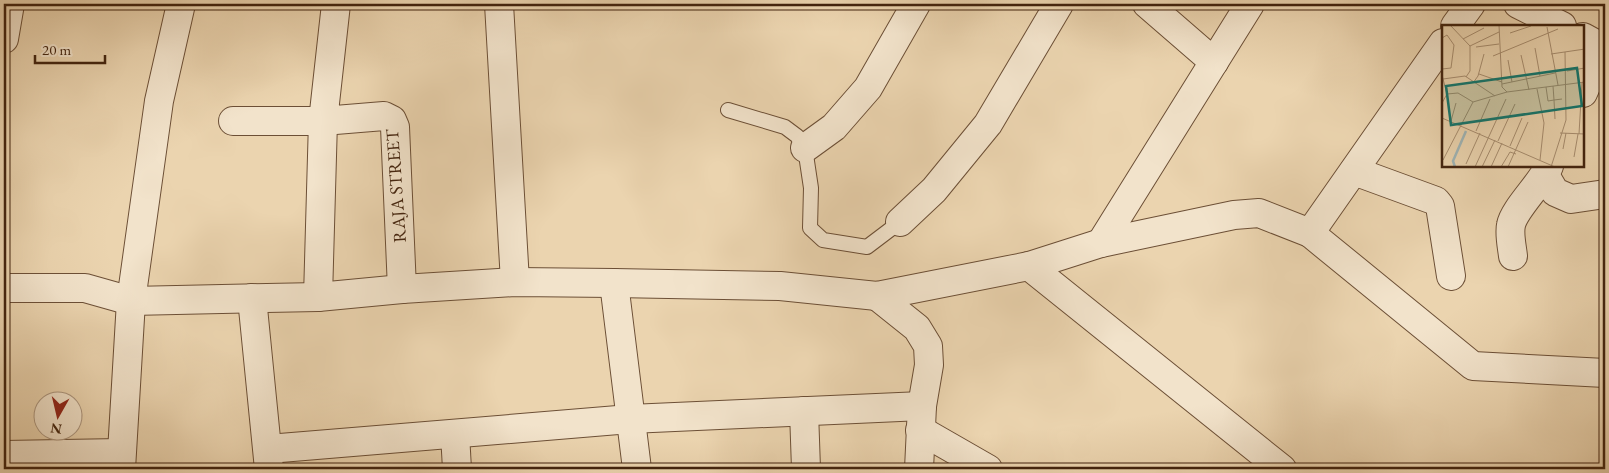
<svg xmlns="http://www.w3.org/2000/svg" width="1609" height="473" font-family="'EB Garamond',serif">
  <rect width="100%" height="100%" fill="#ebd4af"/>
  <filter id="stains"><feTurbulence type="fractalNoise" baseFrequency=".004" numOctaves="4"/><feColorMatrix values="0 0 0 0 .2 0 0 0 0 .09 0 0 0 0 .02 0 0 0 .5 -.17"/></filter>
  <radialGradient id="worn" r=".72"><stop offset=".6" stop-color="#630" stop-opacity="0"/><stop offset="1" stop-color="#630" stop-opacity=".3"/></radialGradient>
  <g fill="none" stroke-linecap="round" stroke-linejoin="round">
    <defs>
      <polyline id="lane" points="728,110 785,127 797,136 805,148 811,188 810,228 823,240 867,247 900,222"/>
      <g id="street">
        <polyline points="336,4 323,121 384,116 392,120 395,127 402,289"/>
        <polyline points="499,4 515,282"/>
        <polyline points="1147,4 1214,62"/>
        <polyline points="1518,4 1562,26"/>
        <polyline points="1455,26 1471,4"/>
        <polyline points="1583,37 1605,49"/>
        <polyline points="4,39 10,4"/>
        <polyline points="1443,43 1310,233 1473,366 1605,373"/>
        <polyline points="1583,93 1603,48"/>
        <polyline points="233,121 323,121 318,297"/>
        <polyline points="805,148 834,127 868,88 916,4"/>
        <polyline points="1354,171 1436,201 1440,206 1451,276"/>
        <polyline points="1545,175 1555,192 1571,199 1605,194"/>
        <polyline points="900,222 934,190 988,124 1059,4"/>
        <polyline points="1101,243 1250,4"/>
        <path d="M1513,256c-1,-9 -4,-22 -2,-31 3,-16 30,-41 38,-59"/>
        <polyline points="1029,266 1282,469"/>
        <polyline points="614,283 637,469"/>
        <polyline points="4,288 85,288 131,301 318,297 402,289 515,282 614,283 780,286 877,296 1029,266 1101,243 1234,215 1259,213 1310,233"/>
        <polyline points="877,296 917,328 928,346 929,365 922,406 919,469"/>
        <polyline points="252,298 269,469"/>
        <polyline points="804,411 806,469"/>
        <polyline points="920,430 988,469"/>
        <polyline points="455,434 457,469"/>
        <polyline points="268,449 630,419 922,406"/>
        <polyline points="4,455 121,453"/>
        <polyline points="121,469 131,301 159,101 181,4"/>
      </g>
    </defs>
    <use href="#lane" stroke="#6c4f36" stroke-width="16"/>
    <use href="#street" stroke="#6c4f36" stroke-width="30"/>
    <use href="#lane" stroke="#f2e3cb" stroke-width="14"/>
    <use href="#street" stroke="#f2e3cb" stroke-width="28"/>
  </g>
  <g text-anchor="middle" stroke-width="4.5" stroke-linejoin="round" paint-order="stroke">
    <g font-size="18" fill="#42230e" stroke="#f2e3cb">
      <text transform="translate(396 186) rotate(-94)" y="6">RAJA STREET</text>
    </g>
  </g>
  <g transform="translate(1442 25)">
    <rect width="142" height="142" fill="#ebd4af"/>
    <path fill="none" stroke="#9fb5b7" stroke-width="2.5" d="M13,142l-2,-6 13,-30"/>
    <path fill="none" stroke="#a78d6f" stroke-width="1" d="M8,0l20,21v25l-4,6M57,0l3,62 5,5M105,2l11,58M68,8l21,-7M0,13l5,-3 7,10 -3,23 -9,1M21,14l21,-11M28,21l29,-14M34,22l23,-3M93,23l5,28M109,29l34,-5M79,30l8,35M51,31l65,-27M66,35l4,22M125,46l18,-3M37,49l23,8M0,50l5,19M1,54l22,-3 30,20M31,58l5,-7 6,-22M60,59l53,-11M111,61l1,14 8,-1M104,62l2,14 6,-1 1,19M95,64l7,34 -4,37M31,77l34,-10 78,-10M0,78l5,-9 11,-1 15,9 -30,58M0,93l113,49M9,96l5,-18M34,106l14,-32M118,108l25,1M137,109l3,-52M56,116l17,-37M68,121l12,-28M121,124l3,-16M132,132l4,-23M24,139l14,-31M33,142l31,-68M40,142l13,-27M49,142l11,-24M59,142l9,-15 6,2M66,142l20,-45M109,142l15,-47 -1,-68"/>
    <path fill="#0f766e" fill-opacity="0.15" stroke="#0f766e" stroke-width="2.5" d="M135,43l5,38 -131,19 -5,-39z"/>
    <rect width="142" height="142" fill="none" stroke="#42230e" stroke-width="2.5"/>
  </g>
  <rect width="1609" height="473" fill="none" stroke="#ebd4af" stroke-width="20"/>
  <rect x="5" y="5" width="1599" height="463" fill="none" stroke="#42230e" stroke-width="2.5"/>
  <rect x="10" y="10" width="1589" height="453" fill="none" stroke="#42230e"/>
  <g transform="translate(58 416) rotate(188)"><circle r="24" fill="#f2e3cb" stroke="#ac967f"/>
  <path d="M0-4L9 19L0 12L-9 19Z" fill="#8f2418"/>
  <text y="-8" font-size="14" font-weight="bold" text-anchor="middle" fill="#42230e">N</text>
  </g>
  <path d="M35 55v8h70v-8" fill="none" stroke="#42230e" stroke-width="2.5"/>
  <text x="42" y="55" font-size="15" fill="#42230e" stroke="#f2e3cb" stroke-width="4" paint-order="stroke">20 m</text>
  <rect width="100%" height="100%" filter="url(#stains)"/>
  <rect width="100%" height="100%" fill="url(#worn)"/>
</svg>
